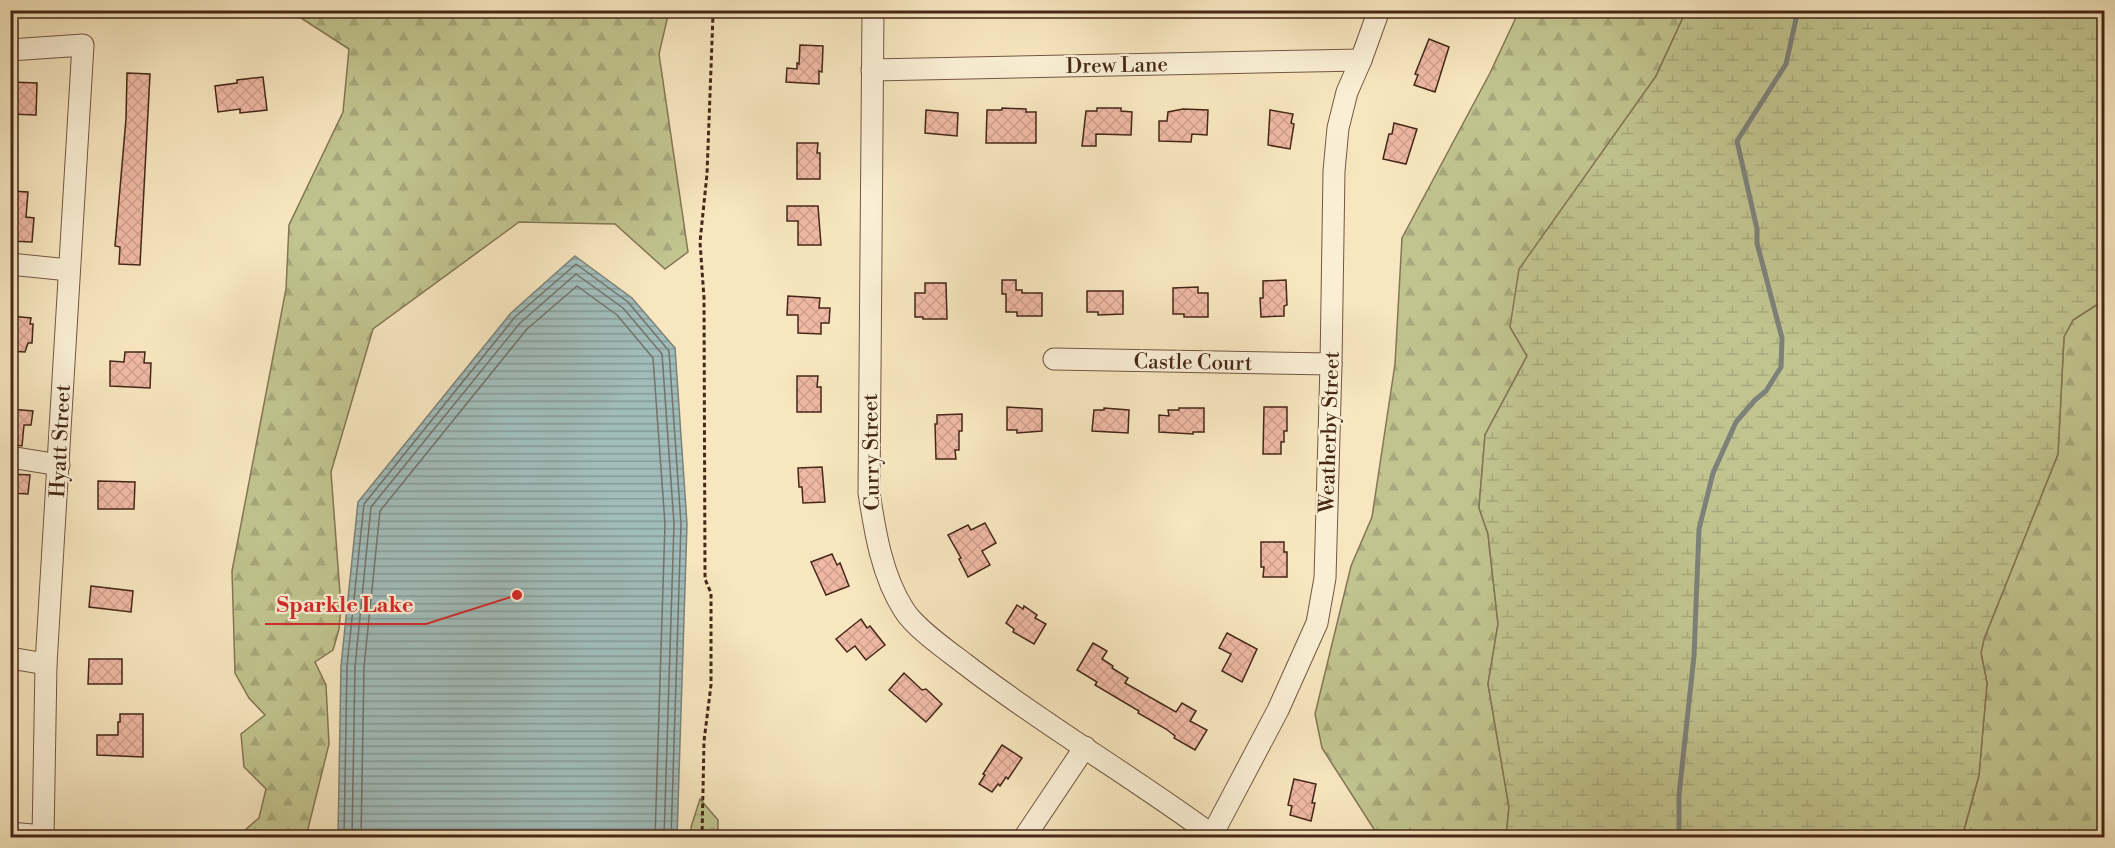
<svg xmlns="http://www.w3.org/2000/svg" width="2115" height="848" font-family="'Libre Bodoni',serif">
  <defs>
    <pattern id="forest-firs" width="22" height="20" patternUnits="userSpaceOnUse" patternTransform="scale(1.5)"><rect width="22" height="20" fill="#c1c48f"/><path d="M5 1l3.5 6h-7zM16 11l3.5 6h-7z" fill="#a7a87b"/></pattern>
    <pattern id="wetland-marsh" width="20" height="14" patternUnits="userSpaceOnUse" patternTransform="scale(1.5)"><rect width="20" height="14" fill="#c1c48f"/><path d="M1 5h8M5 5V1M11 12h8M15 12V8" fill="none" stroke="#a7a87b"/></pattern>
    <pattern id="park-crowns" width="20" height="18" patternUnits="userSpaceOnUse" patternTransform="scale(1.5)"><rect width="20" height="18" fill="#c1c48f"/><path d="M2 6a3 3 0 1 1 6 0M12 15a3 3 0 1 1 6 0" fill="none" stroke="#a7a87b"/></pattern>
    <pattern id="water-rules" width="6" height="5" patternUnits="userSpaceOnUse" patternTransform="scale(1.5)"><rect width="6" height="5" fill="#a1bdbb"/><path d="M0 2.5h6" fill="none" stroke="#859a97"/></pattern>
    <pattern id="building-cross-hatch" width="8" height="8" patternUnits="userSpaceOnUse" patternTransform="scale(1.5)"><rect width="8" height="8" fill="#efb9a4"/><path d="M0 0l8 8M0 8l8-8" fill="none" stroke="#ce9f8c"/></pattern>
  </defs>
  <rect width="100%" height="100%" fill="#f7e6bf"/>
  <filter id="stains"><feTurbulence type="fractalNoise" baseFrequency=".00333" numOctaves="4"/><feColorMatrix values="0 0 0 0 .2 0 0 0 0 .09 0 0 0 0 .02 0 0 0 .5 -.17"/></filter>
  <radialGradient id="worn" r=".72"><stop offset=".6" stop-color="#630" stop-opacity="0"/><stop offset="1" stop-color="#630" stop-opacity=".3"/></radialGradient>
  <g fill="url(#forest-firs)" stroke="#847654" stroke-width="1.5">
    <polygon points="200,11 669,11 659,54 688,252 665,269 615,224 519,222 373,329 331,472 341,607 339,629 333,650 315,662 326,685 329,744 306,837 189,837 192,832 238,836 259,818 266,789 244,767 241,734 265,715 249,698 235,673 232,571 286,289 289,225 343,112 349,49 298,16"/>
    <polygon points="1519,11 1686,11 1656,76 1510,327 1527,356 1485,435 1479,508 1488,534 1498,624 1488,684 1509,807 1506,837 1379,837 1322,748 1315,714 1351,566 1372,517 1395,364 1402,238 1490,73"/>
    <polygon points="2104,300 2104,837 1962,838 1979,775 1987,683 1981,653 1984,639 2058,454 2064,337 2073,320"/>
  </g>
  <polygon fill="url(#wetland-marsh)" stroke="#847654" stroke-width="1.5" points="1686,11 2104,11 2104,300 2073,320 2064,337 2058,454 1984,639 1981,653 1987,683 1979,775 1962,837 1506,837 1509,807 1488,684 1498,624 1488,534 1479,508 1485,435 1527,356 1510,327 1519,269 1656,76"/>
  <polygon fill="url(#park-crowns)" stroke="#847654" stroke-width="1.5" points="700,799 718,820 718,837 692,837 691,827"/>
  <polygon fill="url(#water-rules)" stroke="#7d817a" stroke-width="1.5" points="575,256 632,298 675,348 687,524 677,837 338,837 341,666 358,502 511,313"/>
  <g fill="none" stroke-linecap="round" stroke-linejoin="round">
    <g stroke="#74726a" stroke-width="1.5">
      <polyline points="344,838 347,666 364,504 515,317 576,264 628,302 669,351 681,524 671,838"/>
      <polyline points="352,838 355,667 371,507 520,323 576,274 623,308 662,354 674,524 664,838"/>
      <polyline points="361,838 364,667 380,511 527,329 577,286 617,315 653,358 665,524 655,838"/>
    </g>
    <polyline stroke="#7d817a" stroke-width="5" points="1679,838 1679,795 1694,656 1699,529 1713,473 1736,422 1755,400 1766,391 1781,367 1782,338 1757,243 1757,229 1737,141 1786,64 1798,10"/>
  </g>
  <g fill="url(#building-cross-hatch)" stroke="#462718" stroke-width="1.5">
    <polygon points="1429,39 1449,47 1435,92 1414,85 1418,75 1415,74"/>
    <polygon points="800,45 823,46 822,72 819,71 819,84 786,82 787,68 797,69 797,63 799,64"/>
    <polygon points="127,73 150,74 140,265 119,264 120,247 115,246 126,119"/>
    <polygon points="263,77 267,110 240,113 240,109 218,112 215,86 237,83 237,80"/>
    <polygon points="10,82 37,83 36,115 10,114"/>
    <polygon points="1002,108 1026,109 1026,112 1036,112 1036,143 986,143 987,110 1002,110"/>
    <polygon points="1097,108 1121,108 1121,111 1132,112 1131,135 1096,134 1096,146 1082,146 1086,111 1097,111"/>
    <polygon points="1183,109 1208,110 1207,135 1192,134 1191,142 1159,141 1159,121 1167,121 1168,112"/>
    <polygon points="926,110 958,113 957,136 925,133"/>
    <polygon points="1270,110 1293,114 1291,123 1294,124 1290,149 1268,145"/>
    <polygon points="1394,123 1417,129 1406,164 1383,159 1389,134 1392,134"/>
    <polygon points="797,143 818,143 817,153 820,153 820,179 797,179"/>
    <polygon points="10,191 28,192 26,217 34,218 32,242 10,241"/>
    <polygon points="787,206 818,206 821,245 798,245 798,221 787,221"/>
    <polygon points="1002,280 1016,280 1016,290 1022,290 1022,293 1042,293 1042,316 1017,316 1017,312 1006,312 1006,294 1002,294"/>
    <polygon points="1286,280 1287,305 1284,306 1284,316 1261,317 1260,298 1263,298 1263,281"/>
    <polygon points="925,283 946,283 947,319 923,319 923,317 915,317 915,293 925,293"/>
    <polygon points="1198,287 1198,293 1208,293 1208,317 1184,317 1184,314 1173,314 1173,288"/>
    <polygon points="1087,291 1123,291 1123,314 1098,315 1098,312 1087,312"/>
    <polygon points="788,296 820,298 819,308 830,308 829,323 821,323 821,334 798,333 798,315 787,315"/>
    <polygon points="10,316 31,318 30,324 33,324 32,343 28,343 25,352 10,351"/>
    <polygon points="125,352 145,352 144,363 151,363 150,388 110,386 110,361 124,362"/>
    <polygon points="797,376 818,376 817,387 821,387 821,412 797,412"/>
    <polygon points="1007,407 1042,409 1042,431 1017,433 1017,430 1007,430"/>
    <polygon points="1264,407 1287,407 1287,431 1284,431 1284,442 1281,442 1281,454 1263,454"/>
    <polygon points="1104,408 1129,410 1128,433 1092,431 1094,410 1104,410"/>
    <polygon points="1179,408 1204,408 1204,432 1193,432 1193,434 1159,432 1159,415 1169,416 1168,410 1179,410"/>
    <polygon points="10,409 33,411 31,425 24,425 22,446 10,444"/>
    <polygon points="962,414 962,431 959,431 959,450 955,450 956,459 936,459 935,424 937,424 937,415"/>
    <polygon points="822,467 825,502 803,503 802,487 799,487 798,468"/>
    <polygon points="10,474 30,475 28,494 10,493"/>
    <polygon points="98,481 135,482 134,509 98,509"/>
    <polygon points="985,523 996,543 982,551 990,565 968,577 959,559 961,558 948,535 968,525 971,530"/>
    <polygon points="1261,542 1284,542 1284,552 1287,552 1287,577 1263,577 1264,567 1261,567"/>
    <polygon points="832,554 837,565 840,563 849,586 826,595 811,562"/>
    <polygon points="91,586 133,591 131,612 89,607"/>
    <polygon points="1017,605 1023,609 1024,606 1037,615 1035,618 1046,624 1034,644 1013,632 1014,629 1006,623"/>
    <polygon points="861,619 867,628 870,626 885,645 866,660 855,646 847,652 836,639"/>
    <polygon points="1227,633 1257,649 1242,682 1222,671 1231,654 1219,648"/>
    <polygon points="1093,643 1107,651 1102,659 1113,666 1112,668 1128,678 1125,683 1176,712 1182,703 1196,711 1190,721 1207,730 1195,750 1174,738 1175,736 1166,729 1138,713 1139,711 1095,685 1097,682 1077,670"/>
    <polygon points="89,659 122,659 122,684 88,684"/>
    <polygon points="904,673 922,690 926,689 942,704 926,722 889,690"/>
    <polygon points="120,714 143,714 143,757 97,755 97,735 118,735 118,722 120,722"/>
    <polygon points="1002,745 1022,758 1008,779 1006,777 1000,786 998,784 992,792 979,784 985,775 983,774"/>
    <polygon points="1294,779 1316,784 1312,803 1315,803 1311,821 1290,815 1292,806 1288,805"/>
  </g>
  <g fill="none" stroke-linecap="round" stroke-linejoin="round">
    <defs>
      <g id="street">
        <path d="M873,10l-4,483c6,39 13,83 35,117 11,18 44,41 61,54 80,62 169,113 251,174"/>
        <polyline points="10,50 83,45 46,664 43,838"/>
        <polyline points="872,70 1361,60"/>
        <polyline points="10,264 69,270"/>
        <polyline points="1054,359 1331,364"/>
        <polyline points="10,457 59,465"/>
        <polyline points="10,658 46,664"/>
        <polyline points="10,833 43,836"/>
        <polyline points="1212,835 1278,710 1317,623 1325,578 1331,364 1334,171 1338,128 1347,92 1361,60 1379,10"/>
        <polyline points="1024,838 1085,747"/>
      </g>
    </defs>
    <use href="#street" stroke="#725742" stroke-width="23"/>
    <polyline stroke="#462718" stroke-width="3" stroke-dasharray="4.5 3" stroke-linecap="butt" points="702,838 704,741 711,685 711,593 705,579 704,298 700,242 707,174 713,15 711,10"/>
    <use href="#street" stroke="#faefd5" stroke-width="21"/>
  </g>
  <g text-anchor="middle" stroke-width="4.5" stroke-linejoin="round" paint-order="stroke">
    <g font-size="21" fill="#462718" stroke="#faefd5">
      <text transform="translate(1117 65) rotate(-1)" y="7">Drew Lane</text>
      <text transform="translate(1193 362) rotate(1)" y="7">Castle Court</text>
      <text transform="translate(1329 432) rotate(-88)" y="7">Weatherby Street</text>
      <text transform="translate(60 441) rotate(-87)" y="7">Hyatt Street</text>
      <text transform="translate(871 452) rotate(-91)" y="7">Curry Street</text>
    </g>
  </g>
  <path fill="none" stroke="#d62828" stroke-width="2" d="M517 595L426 624H265"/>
  <circle fill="#d62828" stroke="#faefd5" stroke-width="2" cx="517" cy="595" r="6"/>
  <g font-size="22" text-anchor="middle" font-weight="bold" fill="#d62828" stroke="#faefd5" stroke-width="4.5" stroke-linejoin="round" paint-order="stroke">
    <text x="345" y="612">Sparkle Lake</text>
  </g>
  <rect width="2115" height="848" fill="none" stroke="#f7e6bf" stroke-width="36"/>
  <rect x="12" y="12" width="2091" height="824" fill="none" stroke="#462718" stroke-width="3"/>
  <rect x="18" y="18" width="2079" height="812" fill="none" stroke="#462718" stroke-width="1.5"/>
  <rect width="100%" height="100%" filter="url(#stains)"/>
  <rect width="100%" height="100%" fill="url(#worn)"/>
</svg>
